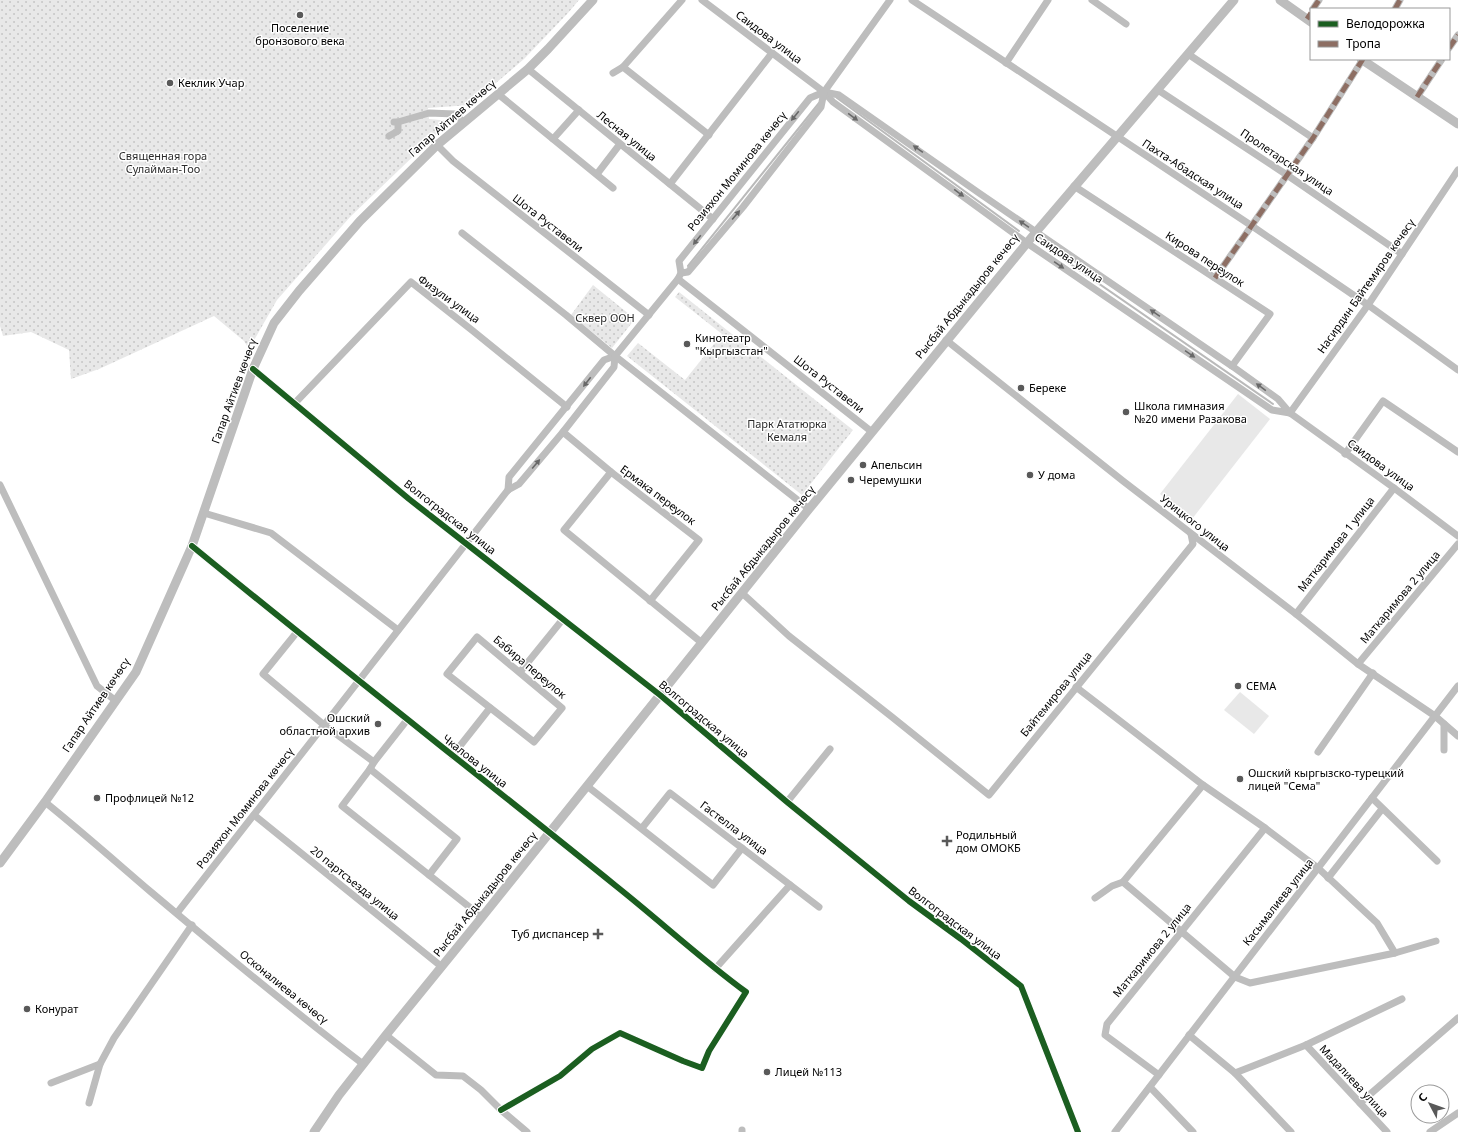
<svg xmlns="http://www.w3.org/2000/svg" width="1458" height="1132" font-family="'Noto Sans',sans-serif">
  <defs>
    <pattern id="park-dots" width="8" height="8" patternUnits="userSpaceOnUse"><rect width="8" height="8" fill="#e8e8e8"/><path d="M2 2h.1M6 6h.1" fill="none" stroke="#c5c5c5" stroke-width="1.8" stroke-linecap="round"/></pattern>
  </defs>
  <rect width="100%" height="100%" fill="#fff"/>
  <g fill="#e8e8e8">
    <polygon points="1238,394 1270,419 1192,519 1160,494"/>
    <polygon points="1240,692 1269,716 1254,734 1224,710"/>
  </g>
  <g fill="url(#park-dots)">
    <polygon points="0,0 579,0 568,13 524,59 470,105 428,108 429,119 450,121 350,217 277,300 249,349 244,341 214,316 99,369 71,379 69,350 31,332 3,336 0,326"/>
    <polygon points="593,285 635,319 612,348 571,315"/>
    <polygon points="679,292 853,430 802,495 627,356 638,343 685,380 722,334 675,297"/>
  </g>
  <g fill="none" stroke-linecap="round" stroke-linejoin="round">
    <g stroke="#bababa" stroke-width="2">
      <polyline points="837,98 1019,231"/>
      <polyline points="1040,243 1273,404"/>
      <polyline points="688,266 819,103"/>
    </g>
    <g stroke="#bdbdbd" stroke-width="7">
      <polyline points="702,0 824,92 833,102 1027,243 1272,410 1290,413"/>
      <polyline points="912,0 1252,226 1368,305 1458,370"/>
      <polyline points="1092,0 1126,24"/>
      <polyline points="1313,9 1319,0"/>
      <polyline points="1395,9 1400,0"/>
      <polyline points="1449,48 1458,35"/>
      <polyline points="1188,54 1313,138"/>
      <polyline points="1006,63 1048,0"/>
      <polyline points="623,67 709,135"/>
      <polyline points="528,69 713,219"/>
      <polyline points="613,73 623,67 682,0"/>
      <polyline points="1158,90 1287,175 1402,254"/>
      <polyline points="824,92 839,95 979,193 1232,366 1278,399 1290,413 1394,488 1458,536"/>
      <polyline points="498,94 613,188"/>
      <polyline points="1417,97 1442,59"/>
      <polyline points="394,122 398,122 429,113 455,114 463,122"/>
      <polyline points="389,136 398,131 398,122"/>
      <polyline points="553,139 579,110"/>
      <polyline points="437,145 453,161 649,315"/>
      <polyline points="597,174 620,144"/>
      <polyline points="670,184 772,53"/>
      <polyline points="1074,186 1270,314 1232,366"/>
      <polyline points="462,233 566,315 615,356 809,509"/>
      <polyline points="681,273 688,272 743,207 821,107 824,92 890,0"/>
      <polyline points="1215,278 1313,138 1363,59"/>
      <polyline points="678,279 872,432"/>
      <polyline points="946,340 1123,481 1296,614 1358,664 1435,716 1458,736"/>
      <polyline points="253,369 409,499 660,695 787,802 909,901 961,939 1021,986 1078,1132"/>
      <polyline points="294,404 411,282 473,331 567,407"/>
      <polyline points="1290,413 1368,305 1458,170"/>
      <polyline points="563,432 611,472 699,540 650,601"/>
      <polyline points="1345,454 1383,401 1458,452"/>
      <polyline points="611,472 564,530 702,643"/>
      <polyline points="0,485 97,686 116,701"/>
      <polyline points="508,490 509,477 604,360 615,356 678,279 681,273 679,261 810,98 824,92"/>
      <polyline points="204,513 271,533 398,630"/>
      <path d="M192,546c140,115 283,226 424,340 44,35 85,73 130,106l-37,59 -7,17 -19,-7 -63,-28 -28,16 -32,27 -59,34"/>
      <polyline points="742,593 789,636 892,717 989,795 1193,544 1191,534"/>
      <polyline points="1296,614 1394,488"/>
      <polyline points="297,632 263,674 324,725 374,762"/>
      <polygon points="477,637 562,708 534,742 447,674"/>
      <polyline points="1358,664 1458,544"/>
      <polyline points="520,672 563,619"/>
      <polyline points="1076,687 1203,785 1265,828 1318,868 1377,923 1395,953 1250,983 1235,977 1123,882"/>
      <polyline points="407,720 374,762 370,769 342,806 482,917"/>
      <polyline points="1444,724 1444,750"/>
      <polyline points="1318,752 1373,673"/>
      <polyline points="452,756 490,708"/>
      <polyline points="370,769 457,839 429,875"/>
      <polyline points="587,786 713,885 742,848"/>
      <polyline points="1372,798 1437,861"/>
      <path d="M45,802c36,29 71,60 106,90 70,59 140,117 212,172"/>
      <polyline points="787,802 830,749"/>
      <polyline points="254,815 442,967"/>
      <polyline points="642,828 670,793 819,907"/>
      <polyline points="1328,878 1382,809"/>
      <polyline points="1095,898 1112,886 1123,882 1203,785"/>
      <polyline points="177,913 508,490 519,484 563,432 614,367 615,356"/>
      <polyline points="1395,953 1436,941"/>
      <polyline points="715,969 790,885"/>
      <polyline points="386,1035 436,1075 463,1076 481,1090 501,1110 527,1132"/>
      <polyline points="1189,1035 1235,1073 1291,1132"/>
      <polyline points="1306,1045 1387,1132"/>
      <polyline points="1235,1073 1306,1045 1402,999"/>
      <polyline points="1159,1075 1105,1035 1107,1024 1265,828"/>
      <polyline points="51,1083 100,1064 114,1038 192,925"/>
      <polyline points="1150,1087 1193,1132"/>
      <polyline points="89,1103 100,1064"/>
      <polyline points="1360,1103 1458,1018"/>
      <polyline points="742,1132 742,1130"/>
      <polyline points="1115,1132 1458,686"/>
      <polyline points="1430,1132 1458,1113"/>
    </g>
    <g stroke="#bdbdbd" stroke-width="9">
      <polyline points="1280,0 1311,22"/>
      <polyline points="1361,59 1458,124"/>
      <polyline points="0,863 45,802 136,672 192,546 253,369 274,323 299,291 360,221 437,145 528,69 548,49 593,0"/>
      <polyline points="314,1132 339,1095 386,1035 482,917 809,509 1036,232 1234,0"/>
    </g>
    <g stroke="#8d6e63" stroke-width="5" stroke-dasharray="10 5" stroke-linecap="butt">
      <polyline points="1313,9 1319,0"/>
      <polyline points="1395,9 1400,0"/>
      <polyline points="1307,19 1311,13"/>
      <polyline points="1449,48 1458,35"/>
      <polyline points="1417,97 1442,59"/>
      <polyline points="1215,278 1313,138 1363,59"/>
    </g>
    <defs>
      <g id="cycleway">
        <polyline points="253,369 409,499 660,695 787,802 909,901 961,939 1021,986 1078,1132"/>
        <path d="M192,546c140,115 283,226 424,340 44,35 85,73 130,106l-37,59 -7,17 -19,-7 -63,-28 -28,16 -32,27 -59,34"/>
      </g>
    </defs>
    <use href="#cycleway" stroke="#fff" stroke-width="8"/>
    <use href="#cycleway" stroke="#1b5e20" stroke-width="6"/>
  </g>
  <defs><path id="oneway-solid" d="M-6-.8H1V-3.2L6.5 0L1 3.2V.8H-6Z"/></defs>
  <g fill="#686868">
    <use href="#oneway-solid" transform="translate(795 116) rotate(129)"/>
    <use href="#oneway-solid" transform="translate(853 117) rotate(36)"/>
    <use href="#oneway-solid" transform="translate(918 149) rotate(-145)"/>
    <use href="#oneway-solid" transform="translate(959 193) rotate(36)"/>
    <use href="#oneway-solid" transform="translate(736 215) rotate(-50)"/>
    <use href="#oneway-solid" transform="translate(1024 224) rotate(-146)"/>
    <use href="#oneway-solid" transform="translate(697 240) rotate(129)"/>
    <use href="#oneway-solid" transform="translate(1059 265) rotate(34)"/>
    <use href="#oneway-solid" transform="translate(1155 313) rotate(-146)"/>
    <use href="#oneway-solid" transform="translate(1190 354) rotate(34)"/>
    <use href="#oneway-solid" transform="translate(587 382) rotate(128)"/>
    <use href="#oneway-solid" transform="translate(1261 387) rotate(-144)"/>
    <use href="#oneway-solid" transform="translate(536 464) rotate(-50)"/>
  </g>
  <g fill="#595959" stroke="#fff" stroke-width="1.5">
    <circle cx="300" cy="15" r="4"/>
    <circle cx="170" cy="83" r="4"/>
    <circle cx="687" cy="344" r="4"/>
    <circle cx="1021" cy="388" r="4"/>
    <circle cx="1126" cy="412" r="4"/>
    <circle cx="863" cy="465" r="4"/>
    <circle cx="1030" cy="475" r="4"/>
    <circle cx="851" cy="480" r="4"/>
    <circle cx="1238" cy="686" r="4"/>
    <circle cx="378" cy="724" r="4"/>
    <circle cx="1240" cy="779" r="4"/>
    <circle cx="97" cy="798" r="4"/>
    <path d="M945 835h4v4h4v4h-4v4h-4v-4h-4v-4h4z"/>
    <path d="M596 928h4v4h4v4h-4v4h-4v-4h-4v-4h4z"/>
    <circle cx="27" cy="1009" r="4"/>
    <circle cx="767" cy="1072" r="4"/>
  </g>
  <g text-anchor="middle" stroke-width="3" stroke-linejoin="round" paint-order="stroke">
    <g font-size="11" fill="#000" stroke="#fff" text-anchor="start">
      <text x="300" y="32" text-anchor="middle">Поселение<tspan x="300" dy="13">бронзового века</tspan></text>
      <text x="178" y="87">Кеклик Учар</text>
      <text x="695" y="342">Кинотеатр<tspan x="695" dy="13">"Кыргызстан"</tspan></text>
      <text x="1029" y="392">Береке</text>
      <text x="1134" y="410">Школа гимназия<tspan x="1134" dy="13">№20 имени Разакова</tspan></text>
      <text x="871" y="469">Апельсин</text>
      <text x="1038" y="479">У дома</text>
      <text x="859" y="484">Черемушки</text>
      <text x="1246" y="690">СЕМА</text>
      <text x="370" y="722" text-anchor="end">Ошский<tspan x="370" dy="13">областной архив</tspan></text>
      <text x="1248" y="777">Ошский кыргызско-турецкий<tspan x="1248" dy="13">лицей "Сема"</tspan></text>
      <text x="105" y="802">Профлицей №12</text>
      <text x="956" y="839">Родильный<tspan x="956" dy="13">дом ОМОКБ</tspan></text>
      <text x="589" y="938" text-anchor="end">Туб диспансер</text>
      <text x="35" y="1013">Конурат</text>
      <text x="775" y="1076">Лицей №113</text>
    </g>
    <g font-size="11" fill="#000" stroke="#fff">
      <text transform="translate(769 37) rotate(37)" y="4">Саидова улица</text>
      <text transform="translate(452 118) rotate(-41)" y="4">Гапар Айтиев көчөсү</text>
      <text transform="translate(627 136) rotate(39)" y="4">Лесная улица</text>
      <text transform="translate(1287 162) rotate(34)" y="4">Пролетарская улица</text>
      <text transform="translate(737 171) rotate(-51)" y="4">Розияхон Моминова көчөсү</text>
      <text transform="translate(1193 174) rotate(33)" y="4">Пахта-Абадская улица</text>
      <text transform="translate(548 223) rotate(38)" y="4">Шота Руставели</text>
      <text transform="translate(1069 258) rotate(34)" y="4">Саидова улица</text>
      <text transform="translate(1205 259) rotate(33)" y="4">Кирова переулок</text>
      <text transform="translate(1366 286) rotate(-55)" y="4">Насирдин Байтемиров көчөсү</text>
      <text transform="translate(967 296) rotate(-51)" y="4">Рысбай Абдыкадыров көчөсү</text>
      <text transform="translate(449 299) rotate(36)" y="4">Физули улица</text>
      <text transform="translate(829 384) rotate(38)" y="4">Шота Руставели</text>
      <text transform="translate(234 391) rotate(-70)" y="4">Гапар Айтиев көчөсү</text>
      <text transform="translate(1381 465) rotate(36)" y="4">Саидова улица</text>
      <text transform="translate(658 495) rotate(37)" y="4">Ермака переулок</text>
      <text transform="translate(450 517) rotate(38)" y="4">Волгоградская улица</text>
      <text transform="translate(1195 523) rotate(38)" y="4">Урицкого улица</text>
      <text transform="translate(1336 544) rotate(-52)" y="4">Маткаримова 1 улица</text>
      <text transform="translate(763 548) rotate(-51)" y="4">Рысбай Абдыкадыров көчөсү</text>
      <text transform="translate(1400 597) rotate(-50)" y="4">Маткаримова 2 улица</text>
      <text transform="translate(530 667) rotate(40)" y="4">Бабира переулок</text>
      <text transform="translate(1056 694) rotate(-51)" y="4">Байтемирова улица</text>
      <text transform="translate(96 705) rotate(-56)" y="4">Гапар Айтиев көчөсү</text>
      <text transform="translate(704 719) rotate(40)" y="4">Волгоградская улица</text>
      <text transform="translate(475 761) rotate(38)" y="4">Чкалова улица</text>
      <text transform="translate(245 808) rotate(-52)" y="4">Розияхон Моминова көчөсү</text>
      <text transform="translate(734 828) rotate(37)" y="4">Гастелла улица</text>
      <text transform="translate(355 883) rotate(39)" y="4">20 партсъезда улица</text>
      <text transform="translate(485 894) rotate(-51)" y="4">Рысбай Абдыкадыров көчөсү</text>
      <text transform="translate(1278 902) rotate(-52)" y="4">Касымалиева улица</text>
      <text transform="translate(955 923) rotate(37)" y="4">Волгоградская улица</text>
      <text transform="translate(1152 950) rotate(-51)" y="4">Маткаримова 2 улица</text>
      <text transform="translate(284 987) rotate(39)" y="4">Осконалиева көчөсү</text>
      <text transform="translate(1354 1081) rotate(47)" y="4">Мадалиева улица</text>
    </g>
    <g font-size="11" fill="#2c2c2c" stroke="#fff">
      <text x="163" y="160">Священная гора<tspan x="163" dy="13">Сулайман-Тоо</tspan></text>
      <text x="605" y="322">Сквер ООН</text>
      <text x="787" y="428">Парк Ататюрка<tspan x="787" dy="13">Кемаля</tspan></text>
    </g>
  </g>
  <rect x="1310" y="8" width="140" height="52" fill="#ffffff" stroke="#999999"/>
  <rect x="1318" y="21" width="20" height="6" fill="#1b5e20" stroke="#999999"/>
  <text x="1346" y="28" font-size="12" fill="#000000">Велодорожка</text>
  <rect x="1318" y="41" width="20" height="6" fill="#8d6e63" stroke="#999999"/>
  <text x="1346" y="48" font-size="12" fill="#000000">Тропа</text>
  <g transform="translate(1430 1104) rotate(311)"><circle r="19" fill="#ffffff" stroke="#999999"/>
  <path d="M0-3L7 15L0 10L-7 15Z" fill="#595959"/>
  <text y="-6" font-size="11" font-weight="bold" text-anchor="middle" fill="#000000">С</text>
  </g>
</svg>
